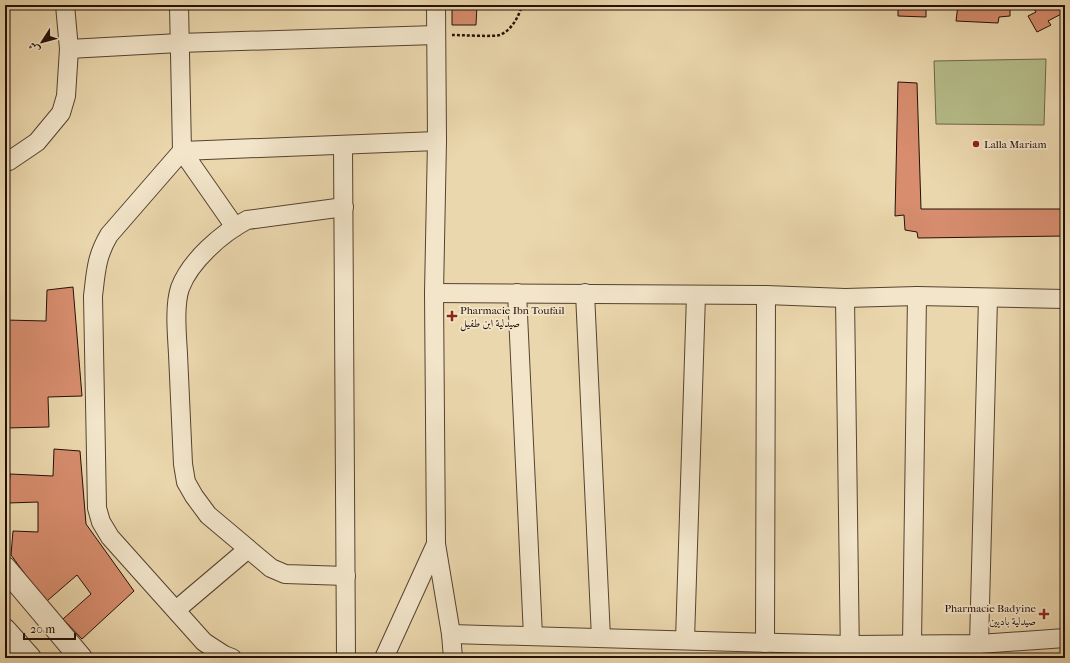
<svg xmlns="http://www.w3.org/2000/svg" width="1070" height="663" font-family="'IM FELL French Canon',Amiri,serif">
  <rect width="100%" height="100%" fill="#ebd7ad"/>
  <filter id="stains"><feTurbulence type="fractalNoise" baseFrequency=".005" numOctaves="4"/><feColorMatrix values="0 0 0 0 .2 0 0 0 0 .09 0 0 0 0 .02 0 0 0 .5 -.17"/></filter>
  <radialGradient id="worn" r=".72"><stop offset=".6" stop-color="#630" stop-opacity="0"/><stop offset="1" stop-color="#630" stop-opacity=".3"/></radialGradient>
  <polygon fill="#b6be8b" stroke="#6d6749" points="1046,59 1044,125 936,124 934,61"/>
  <g fill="#d78d6e" stroke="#241007">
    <polygon points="452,5 477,5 476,25 452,25"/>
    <polygon points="898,5 926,5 926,17 898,16"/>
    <polygon points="958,5 1010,5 1010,16 999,17 998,23 956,21"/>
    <polygon points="1035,5 1058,5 1063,13 1048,21 1051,25 1037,32 1028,16 1036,12 1032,6"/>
    <polygon points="898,82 917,83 921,209 1063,209 1064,129 1065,129 1065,236 918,238 917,232 905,230 904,215 895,216"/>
    <polygon points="73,287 82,396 48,397 49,427 5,428 5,320 46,321 47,290"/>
    <polygon points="54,449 80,451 86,524 134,591 82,639 63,619 91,594 77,575 47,601 33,585 11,555 13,531 38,532 38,502 8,503 10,474 53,476"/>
  </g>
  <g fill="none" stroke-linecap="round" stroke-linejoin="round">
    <defs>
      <g id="minor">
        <path d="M179,5l3,146 -73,84c-13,22 -13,37 -16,61l4,212 4,14 9,15 94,105 20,13 8,3"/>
        <polyline points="436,5 437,141 434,293 436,544 451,634 453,658"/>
        <polyline points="69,49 179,43 436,35"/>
        <polyline points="343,145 346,658"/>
        <polyline points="182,151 437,141"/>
        <polyline points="182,151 235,227"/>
        <polyline points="5,162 9,161 37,142 61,113 66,96 69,49 65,5"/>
        <path d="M344,207l-97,13c-25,13 -57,41 -67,68 -6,18 -3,47 -2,66 2,37 3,73 5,110l3,18 8,14 14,19 63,53 14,6 61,2"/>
        <polyline points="434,293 766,295 845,298 917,296 1065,299"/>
        <polyline points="517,293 533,636"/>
        <polyline points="585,293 601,638"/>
        <polyline points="845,298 850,658"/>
        <polyline points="176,610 248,549"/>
        <polyline points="451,634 849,645 979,644 1065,638"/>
        <polyline points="685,640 696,295"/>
        <polyline points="765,643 766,295"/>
        <polyline points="912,644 917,296"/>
        <polyline points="979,644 988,298"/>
        <polyline points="384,658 436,544"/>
      </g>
      <g id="tertiary">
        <polyline points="5,568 81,658"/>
        <polyline points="5,630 30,658"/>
      </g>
    </defs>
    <use href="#minor" stroke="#564230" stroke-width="20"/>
    <use href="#tertiary" stroke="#564230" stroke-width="24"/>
    <path stroke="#241007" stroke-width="2.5" stroke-dasharray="3 2" stroke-linecap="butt" d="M452,35c10,0 41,2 48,0 12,-5 19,-19 22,-30"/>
    <use href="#minor" stroke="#f2e5ca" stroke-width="18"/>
    <use href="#tertiary" stroke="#f2e5ca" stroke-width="22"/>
  </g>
  <g fill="#8f2418" stroke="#f2e5ca" stroke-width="1.5">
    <circle cx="976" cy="144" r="4"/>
    <path d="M450 310h4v4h4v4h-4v4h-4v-4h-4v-4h4z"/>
    <path d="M1042 608h4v4h4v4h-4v4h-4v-4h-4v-4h4z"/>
  </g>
  <g text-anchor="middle" stroke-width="3.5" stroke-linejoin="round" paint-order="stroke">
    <g font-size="11" fill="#241007" stroke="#f2e5ca" text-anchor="start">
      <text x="984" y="148">Lalla Mariam</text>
      <text x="460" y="314">Pharmacie Ibn Toufail<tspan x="460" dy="13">صيدلية ابن طفيل</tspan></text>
      <text x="1036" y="612" text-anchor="end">Pharmacie Badyine<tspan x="1036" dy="13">صيدلية باديين</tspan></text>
    </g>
  </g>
  <rect width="1070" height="663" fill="none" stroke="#ebd7ad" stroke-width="20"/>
  <rect x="6" y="6" width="1058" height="651" fill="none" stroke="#241007" stroke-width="2"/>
  <rect x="10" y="10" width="1050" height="643" fill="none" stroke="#241007"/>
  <g transform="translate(42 42) rotate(234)" stroke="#f2e5ca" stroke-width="3" paint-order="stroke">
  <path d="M0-3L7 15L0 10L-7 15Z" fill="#241007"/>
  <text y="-6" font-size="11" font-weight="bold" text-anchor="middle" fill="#241007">ش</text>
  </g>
  <path d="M24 633v6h51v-6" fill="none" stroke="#241007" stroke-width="2"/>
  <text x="30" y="633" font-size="12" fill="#241007" stroke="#f2e5ca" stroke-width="3" paint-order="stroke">20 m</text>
  <rect width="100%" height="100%" filter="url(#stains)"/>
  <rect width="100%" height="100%" fill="url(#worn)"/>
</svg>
